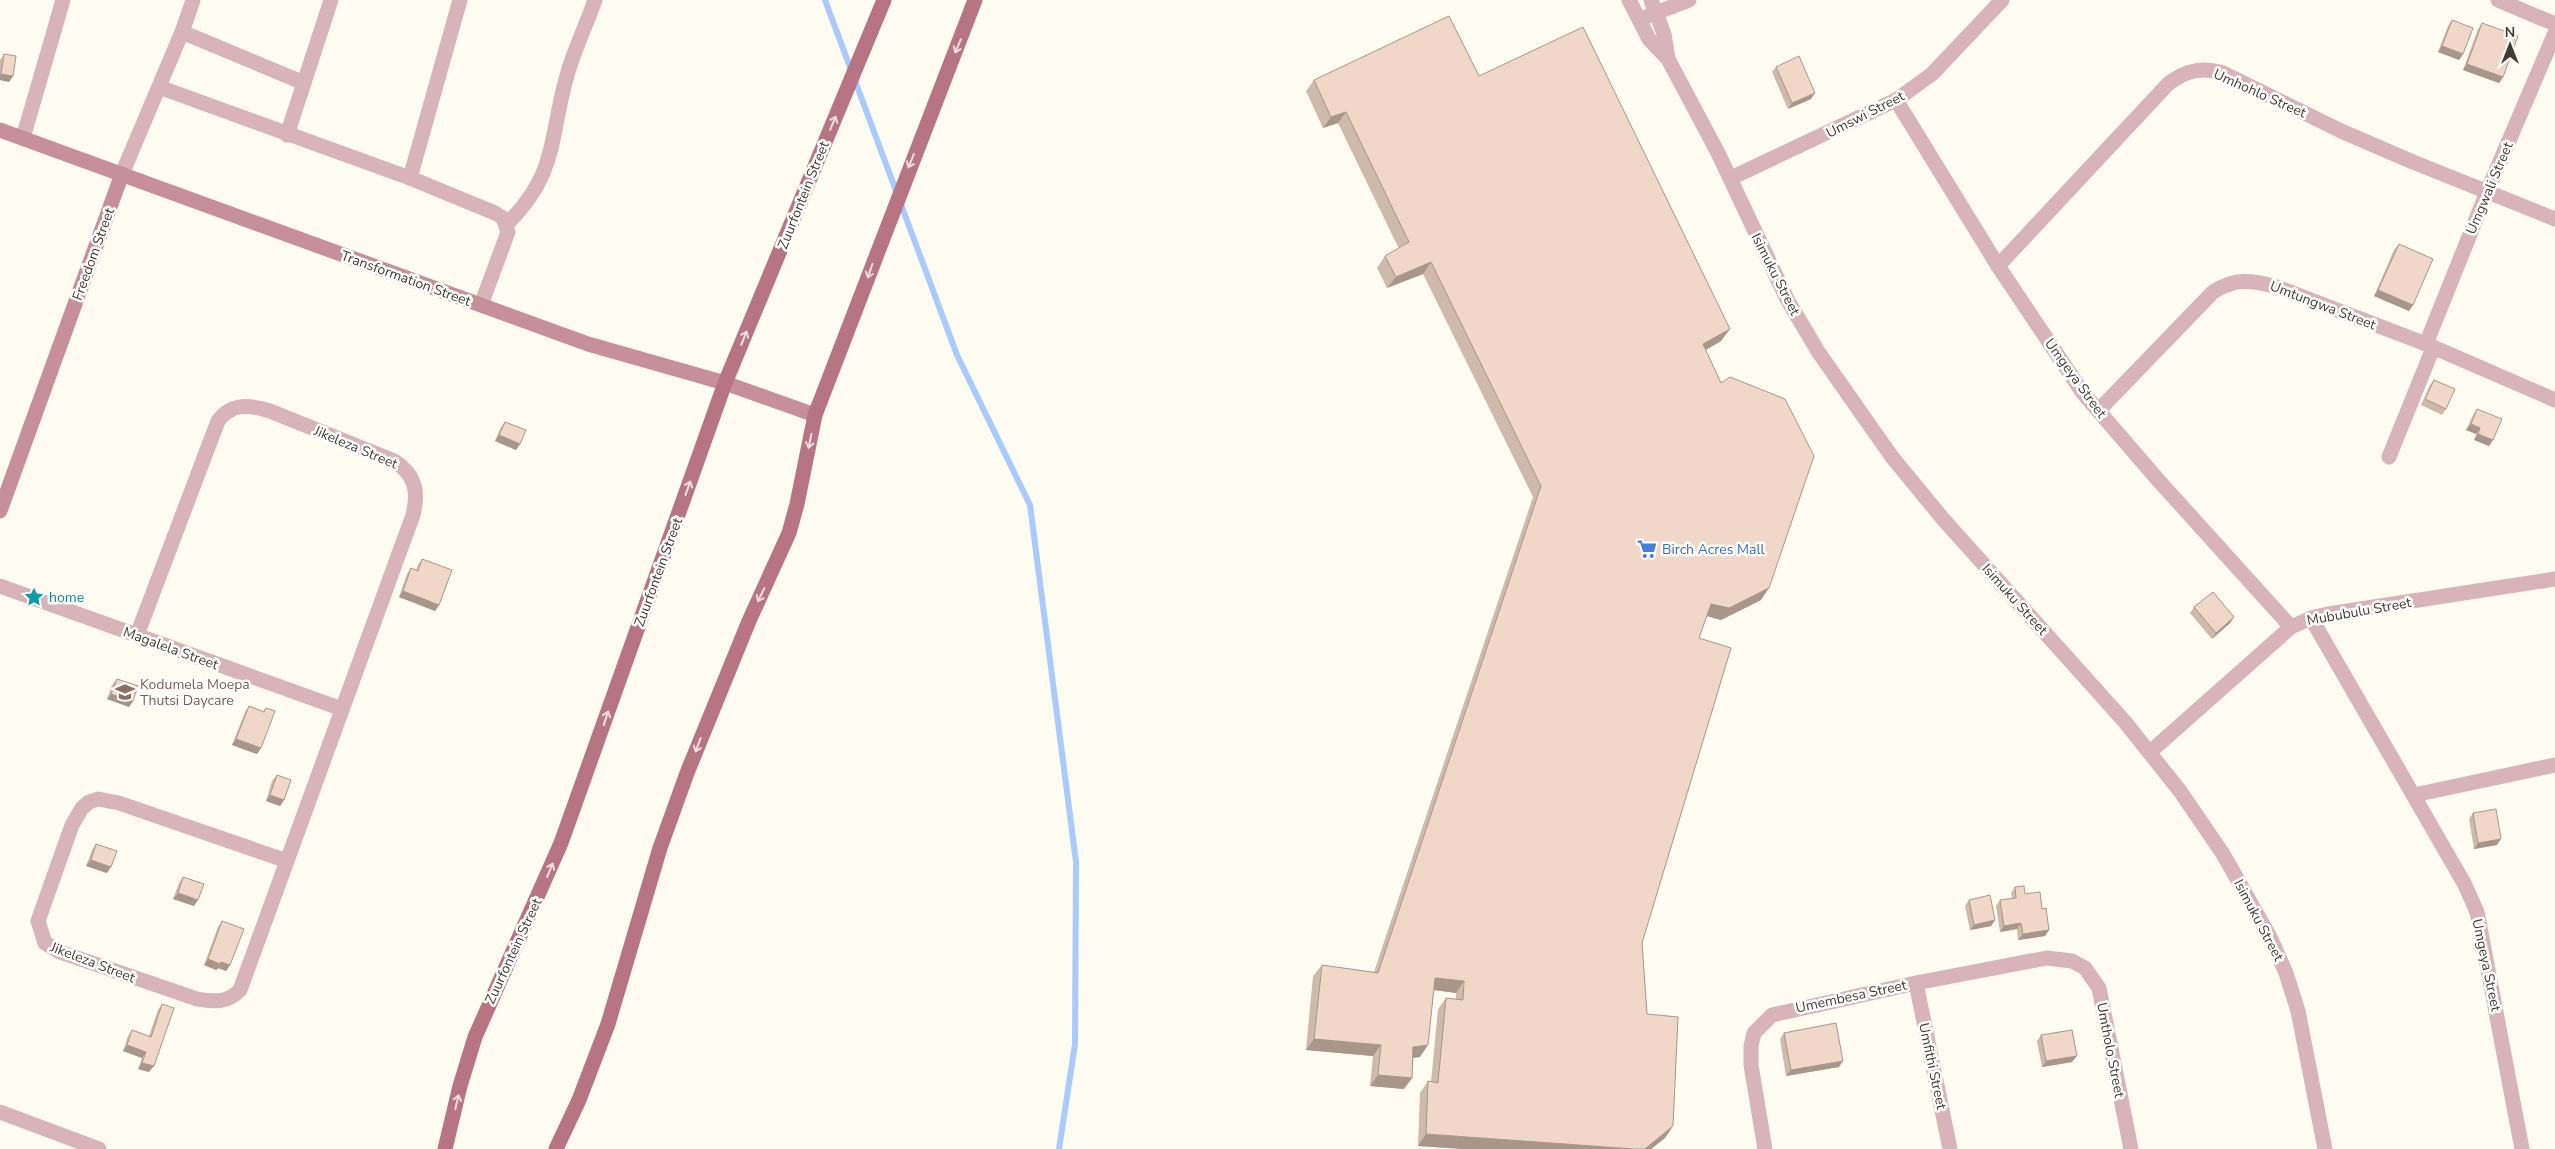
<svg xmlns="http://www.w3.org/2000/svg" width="2555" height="1149" font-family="'Nunito Sans',sans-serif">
  <rect width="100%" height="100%" fill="#fefbf0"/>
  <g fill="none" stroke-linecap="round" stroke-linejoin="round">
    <polyline stroke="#a9cafd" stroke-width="6" points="825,0 957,355 1030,505 1076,862 1075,1044 1059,1149"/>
    <g stroke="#d9b3ba" stroke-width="15">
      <polyline points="1629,0 1649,39 1668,59 1718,153 1788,301 1819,353 1892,457 1943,519 2125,722 2180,791 2223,854 2271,939 2286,973 2298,1011 2325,1149"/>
      <polyline points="1651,0 1664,34 1668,59"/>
      <polyline points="2498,0 2555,24"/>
      <polyline points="1648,16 1689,0"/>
      <polyline points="182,32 304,83"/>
      <polyline points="159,87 410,178 495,213 503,218 508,232 481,305"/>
      <polyline points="1896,100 1998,266 2083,393 2159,481 2291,627"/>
      <polyline points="287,135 331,0"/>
      <polyline points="23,138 63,0"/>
      <polyline points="122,174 182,32 193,0"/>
      <polyline points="410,178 460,0"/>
      <polyline points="1731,178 1896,100 1932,74 2002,0"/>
      <path d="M507,224c50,-50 42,-82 59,-145 7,-27 20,-53 29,-79"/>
      <path d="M1998,266l170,-182c18,-14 33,-17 55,-11l118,58 72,31 142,57"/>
      <polyline points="2426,344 2487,192 2555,33"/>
      <path d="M2099,410l114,-118c21,-14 38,-12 61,-6l152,58 129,56"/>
      <polyline points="2389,457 2433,348"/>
      <polyline points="0,586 342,709"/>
      <polyline points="2311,618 2464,883 2477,912 2522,1149"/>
      <path d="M137,635l81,-214c14,-19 32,-16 52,-10l124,50c21,13 25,30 19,54l-173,475c-12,13 -27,12 -43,9l-137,-47 -15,-9 -7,-22 34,-96 10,-17 7,-6 9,-3 21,4 168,58"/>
      <polyline points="2150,752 2291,627 2311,618 2328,614 2555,579"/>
      <polyline points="2414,795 2555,765"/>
      <polyline points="1916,983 1950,1149"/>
      <polyline points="0,1112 99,1149"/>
      <polyline points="1765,1149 1751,1065 1751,1046 1754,1033 1772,1015 1916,983 2047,958 2072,961 2085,968 2099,988 2131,1149"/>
    </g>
    <g stroke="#c68f9a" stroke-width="15">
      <polyline points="0,130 588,344 725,383 815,415"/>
      <polyline points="0,511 122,174"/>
    </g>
    <g stroke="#b77583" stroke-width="15">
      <polyline points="445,1149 460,1086 475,1037 561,843 725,383 884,0"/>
      <polyline points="556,1149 579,1100 608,1024 660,848 687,773 749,621 789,533 797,504 815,415 975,0"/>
    </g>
  </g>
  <g fill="#ceb9ab">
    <polygon points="2452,20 2463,54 2459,60 2438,52 2448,26"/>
    <polygon points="2482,23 2503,77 2499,83 2463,70 2478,29"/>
    <polygon points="4,54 13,76 9,82 0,80 0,60"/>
    <polygon points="1776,67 1811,99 1788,109 1772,72"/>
    <polygon points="1479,76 1721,341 1706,350 1761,600 1721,620 1707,616 1699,638 1642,943 1647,1014 1673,1126 1665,1138 1651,1149 1464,1149 1418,1146 1420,1093 1428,1081 1431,1082 1438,1009 1446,998 1456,999 1456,993 1434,990 1420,1057 1413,1058 1412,1078 1404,1089 1370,1086 1373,1056 1306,1050 1313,976 1322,965 1374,972 1533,497 1423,274 1387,288 1377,268 1385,256 1399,249 1338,123 1323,128 1306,91 1314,80"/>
    <polygon points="2399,244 2413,305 2409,311 2374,296 2394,250"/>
    <polygon points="2434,380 2446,409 2442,415 2421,405 2430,385"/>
    <polygon points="2477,409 2493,440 2489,446 2474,440 2476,434 2466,430 2473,415"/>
    <polygon points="505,422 520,444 516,450 495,441 501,427"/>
    <polygon points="422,559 439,605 435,611 399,597 407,574 411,568 416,570 418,565"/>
    <polygon points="2194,607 2234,617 2230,623 2212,639 2190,613"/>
    <polygon points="117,679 133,701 129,707 107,699 112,685"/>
    <polygon points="249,706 263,711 266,708 261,748 257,754 232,745 245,712"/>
    <polygon points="277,775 284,800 280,806 266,801 272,781"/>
    <polygon points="2473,813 2497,845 2474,849 2469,819"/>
    <polygon points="96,844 107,873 86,866 92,850"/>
    <polygon points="183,877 194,906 173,899 179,883"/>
    <polygon points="2015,887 2025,894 2042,909 2049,930 2045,936 2018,940 2017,929 2000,932 1996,906 2000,900 2012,898 2011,893"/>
    <polygon points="1969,900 1995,920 1991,926 1970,930 1965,906"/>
    <polygon points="222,921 230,965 226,971 218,968 216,970 204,965 218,927"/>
    <polygon points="162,1004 149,1072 138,1069 142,1058 123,1051 128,1036 132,1030 149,1036 158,1010"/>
    <polygon points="1784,1033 1839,1067 1786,1076 1780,1039"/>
    <polygon points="2041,1035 2072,1062 2042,1067 2037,1041"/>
  </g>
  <g fill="#a8968b">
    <polygon points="2442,46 2463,54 2459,60 2438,52"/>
    <polygon points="2467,64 2503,77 2499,83 2463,70"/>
    <polygon points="1,74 13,76 9,82 0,80 0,76"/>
    <polygon points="1815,93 1811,99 1788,109 1792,103"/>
    <polygon points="1346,112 1338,123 1323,128 1331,117"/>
    <polygon points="1431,262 1423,274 1387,288 1396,277"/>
    <polygon points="2378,290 2413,305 2409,311 2374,296"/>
    <polygon points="1730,329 1721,341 1695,356 1703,344"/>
    <polygon points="2471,424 2480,428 2476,434 2466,430"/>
    <polygon points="2478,434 2493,440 2489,446 2474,440"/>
    <polygon points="499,435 520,444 516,450 495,441"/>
    <polygon points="1769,588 1761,600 1721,620 1703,615 1711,604"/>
    <polygon points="403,591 439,605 435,611 399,597"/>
    <polygon points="2234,617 2230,623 2212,639 2216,633"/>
    <polygon points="111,694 133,701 129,707 107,699"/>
    <polygon points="236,739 261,748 257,754 232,745"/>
    <polygon points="270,795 284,800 280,806 266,801"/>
    <polygon points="2501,839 2497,845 2474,849 2478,843"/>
    <polygon points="91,860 111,867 107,873 86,866"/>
    <polygon points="178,893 198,900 194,906 173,899"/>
    <polygon points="1995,920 1991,926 1970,930 1974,925"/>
    <polygon points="2021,923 2017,929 2000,932 2004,926"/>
    <polygon points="2049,930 2045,936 2018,940 2023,934"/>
    <polygon points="208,959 221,962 230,965 226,971 218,968 216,970 204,965"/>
    <polygon points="1435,978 1464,981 1456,993 1427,989"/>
    <polygon points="1314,1039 1381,1045 1373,1056 1306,1050"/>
    <polygon points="127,1045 146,1052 142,1058 123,1051"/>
    <polygon points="1428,1045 1420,1057 1405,1059 1413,1047"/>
    <polygon points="2077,1056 2072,1062 2042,1067 2046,1061"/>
    <polygon points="1843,1061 1839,1067 1786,1076 1791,1070"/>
    <polygon points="142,1063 154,1066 149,1072 138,1069"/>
    <polygon points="1378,1075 1412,1078 1404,1089 1370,1086"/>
    <polygon points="1673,1126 1665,1138 1651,1149 1645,1149"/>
    <polygon points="1426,1134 1634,1149 1464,1149 1418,1146"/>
  </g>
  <g fill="#f0d7c7" stroke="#a8968b">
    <polygon points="1449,16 1479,76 1583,27 1730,329 1703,344 1721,383 1730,377 1785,399 1814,456 1769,588 1729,608 1711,604 1699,638 1731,648 1642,943 1647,1014 1678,1017 1673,1126 1645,1149 1634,1149 1426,1134 1428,1081 1438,1083 1446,998 1463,1000 1464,981 1435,978 1428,1045 1413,1047 1412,1078 1378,1075 1381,1045 1314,1039 1322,965 1378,973 1541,486 1431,262 1396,277 1385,256 1409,242 1346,112 1331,117 1314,80"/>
    <polygon points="2452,20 2473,28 2463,54 2442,46"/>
    <polygon points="2482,23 2518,36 2503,77 2467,64"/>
    <polygon points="4,54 16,56 13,76 1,74"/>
    <polygon points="1799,56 1815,93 1792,103 1776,67"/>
    <polygon points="2399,244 2433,259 2413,305 2378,290"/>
    <polygon points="2434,380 2455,389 2446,409 2425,399"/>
    <polygon points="2477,409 2502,419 2493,440 2478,434 2480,428 2471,424"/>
    <polygon points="505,422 526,430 520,444 499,435"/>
    <polygon points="422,559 452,570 439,605 403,591 411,568 418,571"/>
    <polygon points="2213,592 2234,617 2216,633 2194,607"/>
    <polygon points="117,679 138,686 133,701 111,694"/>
    <polygon points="249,706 264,712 266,708 275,711 261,748 236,739"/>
    <polygon points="277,775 291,780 284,800 270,795"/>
    <polygon points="2496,809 2501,839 2478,843 2473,813"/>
    <polygon points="96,844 117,851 111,867 91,860"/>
    <polygon points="183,877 204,884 198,900 178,893"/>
    <polygon points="2024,886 2025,894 2040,892 2042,909 2046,908 2049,930 2023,934 2021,923 2004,926 2000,900 2016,898 2015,887"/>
    <polygon points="1990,895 1995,920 1974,925 1969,900"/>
    <polygon points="222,921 244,929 230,965 221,962 220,964 208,959"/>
    <polygon points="162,1004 174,1008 154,1066 142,1063 146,1052 127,1045 132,1030 151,1037"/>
    <polygon points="1836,1023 1843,1061 1791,1070 1784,1033"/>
    <polygon points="2072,1030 2077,1056 2046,1061 2041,1035"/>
  </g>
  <defs><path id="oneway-shaft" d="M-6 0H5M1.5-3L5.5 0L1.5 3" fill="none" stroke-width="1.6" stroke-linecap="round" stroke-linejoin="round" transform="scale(1.25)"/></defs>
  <g stroke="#eddce0">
    <use href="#oneway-shaft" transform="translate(958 46) rotate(113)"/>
    <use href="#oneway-shaft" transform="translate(833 123) rotate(-67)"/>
    <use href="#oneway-shaft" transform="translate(911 161) rotate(112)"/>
    <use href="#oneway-shaft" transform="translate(870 271) rotate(109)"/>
    <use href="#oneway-shaft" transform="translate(744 338) rotate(-68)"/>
    <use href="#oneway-shaft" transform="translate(810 441) rotate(101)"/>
    <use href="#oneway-shaft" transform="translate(688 488) rotate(-70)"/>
    <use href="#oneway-shaft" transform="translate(761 595) rotate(116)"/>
    <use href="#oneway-shaft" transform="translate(606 718) rotate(-72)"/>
    <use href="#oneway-shaft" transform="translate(698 745) rotate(111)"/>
    <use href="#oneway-shaft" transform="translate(550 870) rotate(-68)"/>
    <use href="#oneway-shaft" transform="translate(457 1102) rotate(-77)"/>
  </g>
  <defs>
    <symbol id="supermarket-bare" viewBox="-9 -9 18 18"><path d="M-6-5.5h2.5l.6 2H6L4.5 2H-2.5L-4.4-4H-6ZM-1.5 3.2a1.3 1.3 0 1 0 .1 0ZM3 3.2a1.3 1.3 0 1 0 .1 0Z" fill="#3f7fe0" stroke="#fff" stroke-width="2.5" paint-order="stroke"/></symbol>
    <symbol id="sight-bare" viewBox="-9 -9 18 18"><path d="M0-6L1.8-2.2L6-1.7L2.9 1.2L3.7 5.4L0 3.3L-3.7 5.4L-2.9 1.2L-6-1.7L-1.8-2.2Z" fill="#0f9aa8" stroke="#fff" stroke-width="2.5" paint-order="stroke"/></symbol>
    <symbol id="school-bare" viewBox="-9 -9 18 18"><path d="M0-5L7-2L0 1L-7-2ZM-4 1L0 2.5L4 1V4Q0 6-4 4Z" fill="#8d6e63" stroke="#fff" stroke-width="2.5" paint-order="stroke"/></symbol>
  </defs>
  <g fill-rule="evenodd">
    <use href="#supermarket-bare" x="1633" y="535" width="28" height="28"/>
    <use href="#sight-bare" x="20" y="583" width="28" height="28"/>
    <use href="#school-bare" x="111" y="678" width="28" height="28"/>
  </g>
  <g text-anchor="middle" stroke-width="5" stroke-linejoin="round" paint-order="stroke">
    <g font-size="14" fill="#3f3c32" stroke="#fff">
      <text transform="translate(2260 93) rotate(24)" y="5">Umhohlo Street</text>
      <text transform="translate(1865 114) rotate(-27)" y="5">Umswi Street</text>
      <text transform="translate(2489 188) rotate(-67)" y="5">Umgwali Street</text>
      <text transform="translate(803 195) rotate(-68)" y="5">Zuurfontein Street</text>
      <text transform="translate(93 254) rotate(-70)" y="5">Freedom Street</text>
      <text transform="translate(1776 274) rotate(63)" y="5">Isimuku Street</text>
      <text transform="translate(406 278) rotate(20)" y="5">Transformation Street</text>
      <text transform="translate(2323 305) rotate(21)" y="5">Umtungwa Street</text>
      <text transform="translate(2076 378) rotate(54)" y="5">Umgeya Street</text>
      <text transform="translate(356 447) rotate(23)" y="5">Jikeleza Street</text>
      <text transform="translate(658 572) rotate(-70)" y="5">Zuurfontein Street</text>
      <text transform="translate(2015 599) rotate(48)" y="5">Isimuku Street</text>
      <text transform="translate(2359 611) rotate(-10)" y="5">Mububulu Street</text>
      <text transform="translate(171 648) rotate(20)" y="5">Magalela Street</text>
      <text transform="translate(2259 920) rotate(62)" y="5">Isimuku Street</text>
      <text transform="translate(513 951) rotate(-65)" y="5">Zuurfontein Street</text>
      <text transform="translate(93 962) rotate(21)" y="5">Jikeleza Street</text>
      <text transform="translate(2487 965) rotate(78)" y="5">Umgeya Street</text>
      <text transform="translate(1851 996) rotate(-12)" y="5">Umembesa Street</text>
      <text transform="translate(2111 1050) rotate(79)" y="5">Umtholo Street</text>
      <text transform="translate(1933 1066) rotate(78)" y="5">Umfithi Street</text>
    </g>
    <g font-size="14" fill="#366cbe" stroke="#fff" text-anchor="start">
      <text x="1662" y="554">Birch Acres Mall</text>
    </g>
    <g font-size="14" fill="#0d838f" stroke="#fff" text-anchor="start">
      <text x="49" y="602">home</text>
    </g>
    <g font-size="14" fill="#785e54" stroke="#fff" text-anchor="start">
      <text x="140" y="689">Kodumela Moepa<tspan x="140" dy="16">Thutsi Daycare</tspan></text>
    </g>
  </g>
  <g transform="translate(2510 45)" stroke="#ffffff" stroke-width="4" paint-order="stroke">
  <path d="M0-4L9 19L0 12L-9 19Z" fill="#3f3c32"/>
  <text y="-8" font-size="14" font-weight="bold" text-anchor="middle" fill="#3f3c32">N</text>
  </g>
</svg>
